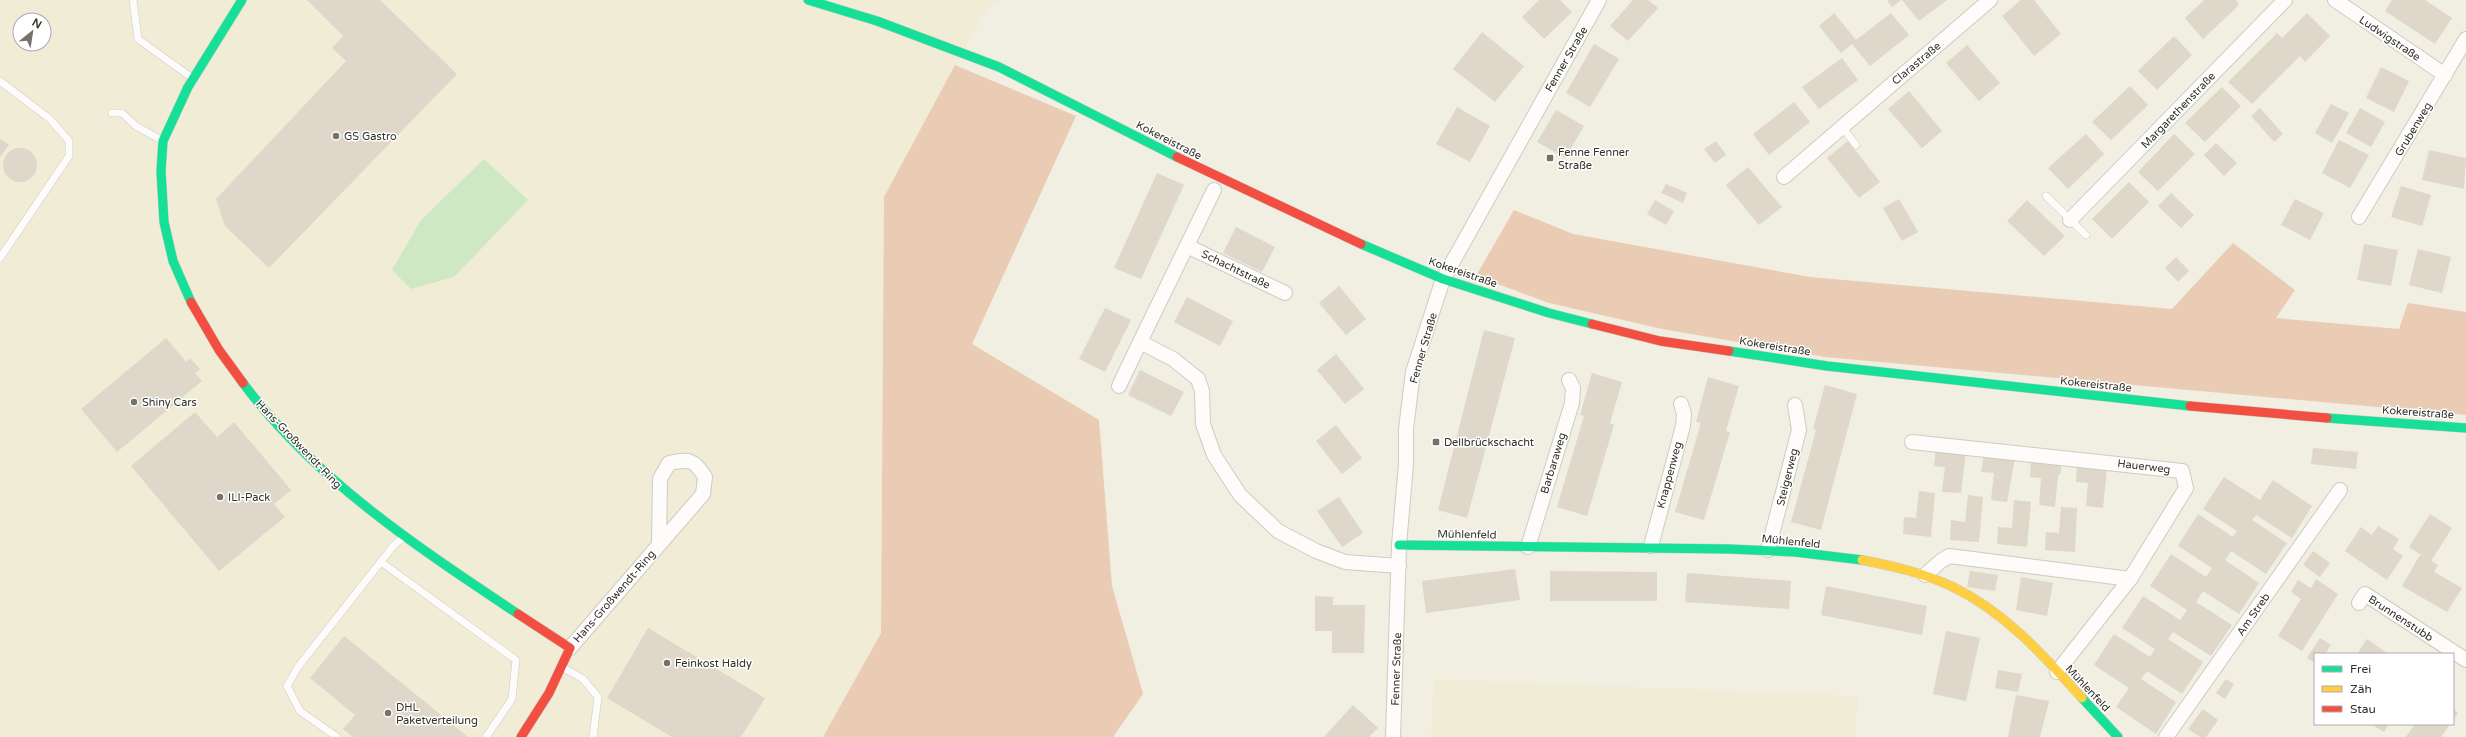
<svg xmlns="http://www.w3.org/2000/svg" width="2466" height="737" font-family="'Varela Round',sans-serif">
  <rect width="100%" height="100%" fill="#f1eee2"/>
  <g fill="#f1ecd6" fill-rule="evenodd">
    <path d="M0,0h1003l-15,7 -104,190 -3,436 -58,104h-823zM20,20h24v24h-24z"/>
    <polygon points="1434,679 1858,696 1855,737 1431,737"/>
  </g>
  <g fill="#eaccb4">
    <polygon points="955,65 1076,116 972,344 1099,420 1112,586 1143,694 1113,737 823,737 881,633 884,197"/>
    <polygon points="1514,210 1573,234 1810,277 2172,309 2233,243 2295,290 2276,318 2399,329 2408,303 2466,312 2466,415 1825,357 1662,329 1549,303 1476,276"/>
  </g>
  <polygon fill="#cee8c3" points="484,159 528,200 454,277 411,289 392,270 421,220"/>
  <g fill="#dfd7c9">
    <polygon points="307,0 380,0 457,74 269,268 225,226 216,199 346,61 332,48 343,36"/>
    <polygon points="1539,0 1560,0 1572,12 1544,39 1522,17"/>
    <polygon points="1633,0 1648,0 1658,8 1628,41 1610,26"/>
    <polygon points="1887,0 1901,0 1892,7"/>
    <polygon points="1902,0 1947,0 1919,21"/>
    <polygon points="2021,0 2034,0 2061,34 2034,56 2002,16"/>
    <polygon points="2236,0 2239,5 2203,39 2185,18 2204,0"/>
    <polygon points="2392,0 2425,0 2452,18 2435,44 2385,11"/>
    <polygon points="1834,13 1856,40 1891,13 1909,35 1870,66 1852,44 1841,53 1819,26"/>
    <polygon points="2307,13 2330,36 2305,62 2300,56 2252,104 2228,82 2277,33 2282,38"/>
    <polygon points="1482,32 1524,66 1495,102 1453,69"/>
    <polygon points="2174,36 2192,55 2157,90 2138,71"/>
    <polygon points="1594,44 1619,59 1590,107 1566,93"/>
    <polygon points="1967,45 2000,83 1979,101 1946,63"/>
    <polygon points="1842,58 1858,80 1819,109 1802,87"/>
    <polygon points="2381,67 2409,81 2394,112 2366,98"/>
    <polygon points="2130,86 2148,105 2111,140 2092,122"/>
    <polygon points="2222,87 2241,106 2205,142 2185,123"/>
    <polygon points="1909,91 1942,131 1922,148 1888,109"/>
    <polygon points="1794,102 1810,122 1769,155 1753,134"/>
    <polygon points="2331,104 2349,113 2332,143 2315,133"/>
    <polygon points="1457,107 1490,126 1470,162 1436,144"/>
    <polygon points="2260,108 2283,134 2274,142 2251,116"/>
    <polygon points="2360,108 2385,122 2371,147 2346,133"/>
    <polygon points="1556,110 1584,126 1565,158 1537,142"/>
    <polygon points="2086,134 2104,154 2068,189 2048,168"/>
    <polygon points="2174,134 2195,154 2158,191 2138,172"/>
    <polygon points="0,139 9,145 0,157"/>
    <polygon points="2339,140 2369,155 2350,188 2322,173"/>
    <polygon points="1716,141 1726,155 1715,163 1704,149"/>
    <polygon points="1848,141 1880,182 1859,198 1827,158"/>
    <polygon points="2216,143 2237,163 2224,176 2204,155"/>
    <circle cx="20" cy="165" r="17"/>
    <polygon points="2429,150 2466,158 2464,189 2422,180"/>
    <polygon points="1748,167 1782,207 1759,225 1726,185"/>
    <polygon points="1157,173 1184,185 1141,279 1114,268"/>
    <polygon points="2129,182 2149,202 2112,239 2092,219"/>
    <polygon points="1666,184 1687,193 1683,203 1661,193"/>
    <polygon points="2401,186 2431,195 2422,226 2391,217"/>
    <polygon points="2171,193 2194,215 2181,228 2158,206"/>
    <polygon points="1899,199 1918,232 1902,241 1883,208"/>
    <polygon points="2295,199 2324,213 2310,240 2281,225"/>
    <polygon points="1655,200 1674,211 1666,225 1647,214"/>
    <polygon points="2027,200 2065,236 2044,256 2007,221"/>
    <polygon points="1236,227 1275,247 1262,272 1223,253"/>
    <polygon points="2364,244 2398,250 2391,286 2357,280"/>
    <polygon points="2418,249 2451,257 2442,293 2409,285"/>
    <polygon points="2176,257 2189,271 2178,282 2165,268"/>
    <polygon points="1339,286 1366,319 1346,335 1319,303"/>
    <polygon points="1187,297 1233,321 1220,346 1174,322"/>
    <polygon points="1105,308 1131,320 1105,372 1079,359"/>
    <polygon points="1484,330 1515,338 1467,518 1438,510"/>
    <polygon points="166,338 186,362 190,358 200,369 195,373 202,381 117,452 81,409"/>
    <polygon points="1336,354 1364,389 1345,404 1317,370"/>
    <polygon points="1140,370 1184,392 1171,416 1128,395"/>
    <polygon points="1592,373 1622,382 1610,423 1614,425 1587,516 1557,507 1584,416 1580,415"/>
    <polygon points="1708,377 1739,386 1726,431 1730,432 1704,520 1675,512 1701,423 1696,422"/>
    <polygon points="1825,385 1857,394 1821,530 1791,522 1816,430 1813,429"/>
    <polygon points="195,412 217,437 234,422 291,490 274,504 285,517 219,571 131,466"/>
    <polygon points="1336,425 1362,458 1342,474 1316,441"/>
    <polygon points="2313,448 2358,452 2356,469 2311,464"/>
    <polygon points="1936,449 1966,451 1961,493 1942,492 1945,467 1934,466"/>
    <polygon points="1984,454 2015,458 2007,502 1991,500 1994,473 1981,472"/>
    <polygon points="2031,460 2062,463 2060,475 2058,475 2055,507 2039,505 2041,478 2030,477"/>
    <polygon points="2077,466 2107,468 2103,508 2086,506 2088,483 2076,482"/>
    <polygon points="2224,477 2260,500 2273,480 2312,506 2292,538 2256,515 2252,520 2287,543 2266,574 2231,551 2225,560 2259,583 2239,614 2203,591 2196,602 2232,625 2211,656 2173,632 2168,639 2203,662 2182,694 2147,671 2141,679 2176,702 2156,734 2116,707 2129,688 2094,665 2114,634 2150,657 2155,649 2122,628 2143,596 2180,620 2187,610 2150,586 2171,554 2206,577 2212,568 2178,546 2198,514 2233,537 2237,531 2203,509"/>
    <polygon points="1919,491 1935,493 1931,537 1903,534 1904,517 1916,518"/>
    <polygon points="1968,495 1983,497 1979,542 1950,540 1951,520 1965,522"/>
    <polygon points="1339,497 1363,533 1342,547 1317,511"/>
    <polygon points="2014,500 2031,502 2027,547 1997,544 1998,527 2012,528"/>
    <polygon points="2061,507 2077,508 2075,552 2045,550 2046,532 2059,533"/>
    <polygon points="2430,514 2452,528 2431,561 2438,565 2434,572 2462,588 2447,612 2402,586 2420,555 2426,558 2409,547"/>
    <polygon points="2378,526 2399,539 2393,549 2403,556 2387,580 2345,551 2361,527 2372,535"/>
    <polygon points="2313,551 2330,563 2320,577 2303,565"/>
    <polygon points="1515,569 1520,600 1426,613 1422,581"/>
    <polygon points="1550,571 1657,572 1657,601 1550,601"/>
    <polygon points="1970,571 1998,575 1995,591 1967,587"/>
    <polygon points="1687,573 1791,581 1789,609 1685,602"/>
    <polygon points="2021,577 2053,583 2047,616 2016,610"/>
    <polygon points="2316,579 2338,594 2302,651 2278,636 2301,599 2291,592 2298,580 2311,588"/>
    <polygon points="1826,586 1927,606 1922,635 1821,615"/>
    <polygon points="1315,596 1333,597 1333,605 1365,605 1364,653 1332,653 1332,631 1315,631"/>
    <polygon points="648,628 765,698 741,737 672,737 607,698"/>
    <polygon points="1946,631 1980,638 1966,701 1933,694"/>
    <polygon points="344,636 468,737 353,737 343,729 355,715 310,678"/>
    <polygon points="2320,638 2331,645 2325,654 2315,654 2315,663 2307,658"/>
    <polygon points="2367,639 2388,654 2357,654"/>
    <polygon points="1998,670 2022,674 2018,692 1995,688"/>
    <polygon points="2226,679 2234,684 2225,699 2216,693"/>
    <polygon points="2016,695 2049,701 2040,737 2008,737"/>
    <polygon points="1353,705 1378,728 1369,737 1324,737"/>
    <polygon points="2203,709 2218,720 2206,737 2200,737 2188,729"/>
    <polygon points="2453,709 2458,713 2453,720"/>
    <polygon points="2371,724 2389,724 2384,732"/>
    <polygon points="2415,724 2450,724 2441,737 2406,737"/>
  </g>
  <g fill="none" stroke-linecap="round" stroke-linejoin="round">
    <defs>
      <g id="lane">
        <polyline points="133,0 138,39 191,77"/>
        <polyline points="0,81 50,119 69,141 69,156 0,258"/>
        <polyline points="112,113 122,113 136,126 161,140"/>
        <polyline points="1842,127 1856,145"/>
        <polyline points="2046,196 2086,235"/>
        <polyline points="381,562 516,660 512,699 486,737"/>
        <polyline points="562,667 583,679 598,697 593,737"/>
        <polyline points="337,737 300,711 287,686 298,667 394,545 404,537"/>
      </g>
      <g id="street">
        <polyline points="2335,0 2445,75"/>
        <polyline points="1784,177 1990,0"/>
        <polyline points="1214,190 1140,342 1173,359 1198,379 1202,391 1203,424 1214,455 1240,495 1278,531 1316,551 1345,562 1399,566"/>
        <polyline points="2359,217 2466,39"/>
        <polyline points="2070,220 2285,0"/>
        <polyline points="1187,246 1285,293"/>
        <polyline points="1119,386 1140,342"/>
        <polyline points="1912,442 2182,471 2186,488 2130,579 2057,672"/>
        <polyline points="1651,546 1683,426 1684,414 1681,404"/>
        <polyline points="1528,547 1572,403 1573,388 1569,380"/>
        <polyline points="1768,550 1799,430 1795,405"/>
        <polyline points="1925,575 1941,561 1949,556 2130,579"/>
        <polyline points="2359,603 2365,594 2466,660"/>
        <path d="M570,648l133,-154 2,-17c-11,-18 -16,-18 -36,-14l-9,16 -1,65"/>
        <polyline points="1393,737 1399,545 1406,464 1406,429 1413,372 1443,279 1599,0"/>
        <polyline points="2166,737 2340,490"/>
      </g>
      <g id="fast">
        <polyline points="808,0 877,21 999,67 1177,157"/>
        <polyline points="1361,244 1443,279 1549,313 1592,324"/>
        <polyline points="191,302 173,261 164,222 161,171 163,141 188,87 242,0"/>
        <polyline points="1729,351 1827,366 2190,406"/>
        <path d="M243,383c72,97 176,165 275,231"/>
        <polyline points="2327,418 2466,428"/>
        <polyline points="1399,545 1729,549 1795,552 1862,560"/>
        <polyline points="2082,698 2118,737"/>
      </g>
      <path id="slow" d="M1862,560c31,6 62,13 91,27 52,25 91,69 129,111"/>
      <g id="jam">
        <polyline points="1177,157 1361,244"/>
        <polyline points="191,302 219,350 243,383"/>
        <polyline points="1592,324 1660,341 1729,351"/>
        <polyline points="2190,406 2327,418"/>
        <polyline points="518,614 570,648 549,693 521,737"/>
      </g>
    </defs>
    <use href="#lane" stroke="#cecbc2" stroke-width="8"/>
    <use href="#street" stroke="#cecbc2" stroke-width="16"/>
    <use href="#fast" stroke="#cecbc2" stroke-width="10"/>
    <use href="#slow" stroke="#cecbc2" stroke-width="10"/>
    <use href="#jam" stroke="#cecbc2" stroke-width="10"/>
    <use href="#lane" stroke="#fdfcfb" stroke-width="7"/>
    <use href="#street" stroke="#fdfcfb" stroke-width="14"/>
    <use href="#fast" stroke="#16e098" stroke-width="9"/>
    <use href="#slow" stroke="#ffcf43" stroke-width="9"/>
    <use href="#jam" stroke="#f24e42" stroke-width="9"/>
  </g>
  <g fill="#757269" stroke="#fff" stroke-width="1.5">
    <circle cx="336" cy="136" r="4"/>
    <rect x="1546" y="154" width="8" height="8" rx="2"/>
    <circle cx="134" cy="402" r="4"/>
    <rect x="1432" y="438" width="8" height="8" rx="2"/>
    <circle cx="220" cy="497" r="4"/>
    <circle cx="667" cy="663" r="4"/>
    <circle cx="388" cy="713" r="4"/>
  </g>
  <g text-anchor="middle" stroke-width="3" stroke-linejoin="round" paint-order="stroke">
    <g font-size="11" fill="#323028" stroke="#fff">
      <text transform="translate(2390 38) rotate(34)" y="4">Ludwigstraße</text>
      <text transform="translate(1566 59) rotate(-60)" y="4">Fenner Straße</text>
      <text transform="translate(1916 63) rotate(-40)" y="4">Clarastraße</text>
      <text transform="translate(2178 110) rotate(-46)" y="4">Margarethenstraße</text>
      <text transform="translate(2413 129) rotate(-59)" y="4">Grubenweg</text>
      <text transform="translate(1169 140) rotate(27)" y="4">Kokereistraße</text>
      <text transform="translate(1236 269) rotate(26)" y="4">Schachtstraße</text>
      <text transform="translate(1463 272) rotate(19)" y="4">Kokereistraße</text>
      <text transform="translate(1775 346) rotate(9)" y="4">Kokereistraße</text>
      <text transform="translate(1423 348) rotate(-74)" y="4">Fenner Straße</text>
      <text transform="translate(2096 384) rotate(6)" y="4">Kokereistraße</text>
      <text transform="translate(2418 412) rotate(4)" y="4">Kokereistraße</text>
      <text transform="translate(299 444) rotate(46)" y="4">Hans-Großwendt-Ring</text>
      <text transform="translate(1553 463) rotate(-73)" y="4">Barbaraweg</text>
      <text transform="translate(2144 466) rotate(7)" y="4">Hauerweg</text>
      <text transform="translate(1669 475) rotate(-75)" y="4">Knappenweg</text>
      <text transform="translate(1787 477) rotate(-76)" y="4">Steigerweg</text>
      <text transform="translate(1467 534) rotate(1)" y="4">Mühlenfeld</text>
      <text transform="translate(1791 541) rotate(6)" y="4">Mühlenfeld</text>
      <text transform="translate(614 596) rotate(-49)" y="4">Hans-Großwendt-Ring</text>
      <text transform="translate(2253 614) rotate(-55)" y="4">Am Streb</text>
      <text transform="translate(2401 618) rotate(33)" y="4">Brunnenstubb</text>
      <text transform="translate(1396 669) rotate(-88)" y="4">Fenner Straße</text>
      <text transform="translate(2088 688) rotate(47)" y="4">Mühlenfeld</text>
    </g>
    <g font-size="11" fill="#323028" stroke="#fff" text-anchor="start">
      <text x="344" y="140">GS Gastro</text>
      <text x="1558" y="156">Fenne Fenner<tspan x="1558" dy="13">Straße</tspan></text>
      <text x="142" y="406">Shiny Cars</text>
      <text x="1444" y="446">Dellbrückschacht</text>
      <text x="228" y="501">ILI-Pack</text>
      <text x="675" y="667">Feinkost Haldy</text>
      <text x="396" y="711">DHL<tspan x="396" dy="13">Paketverteilung</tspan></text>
    </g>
  </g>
  <rect x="2314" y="653" width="140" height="72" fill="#ffffff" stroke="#adaca9"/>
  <rect x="2322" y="666" width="20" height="6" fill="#16e098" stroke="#adaca9"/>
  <text x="2350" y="673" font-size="12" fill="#323028">Frei</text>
  <rect x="2322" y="686" width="20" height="6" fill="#ffcf43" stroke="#adaca9"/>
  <text x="2350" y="693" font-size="12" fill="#323028">Zäh</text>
  <rect x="2322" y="706" width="20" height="6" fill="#f24e42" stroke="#adaca9"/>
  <text x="2350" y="713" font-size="12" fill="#323028">Stau</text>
  <g transform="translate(32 32) rotate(30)"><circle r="19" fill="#ffffff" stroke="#adaca9"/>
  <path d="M0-3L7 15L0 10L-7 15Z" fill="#757269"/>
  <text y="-6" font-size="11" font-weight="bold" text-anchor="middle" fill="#323028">N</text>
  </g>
</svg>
